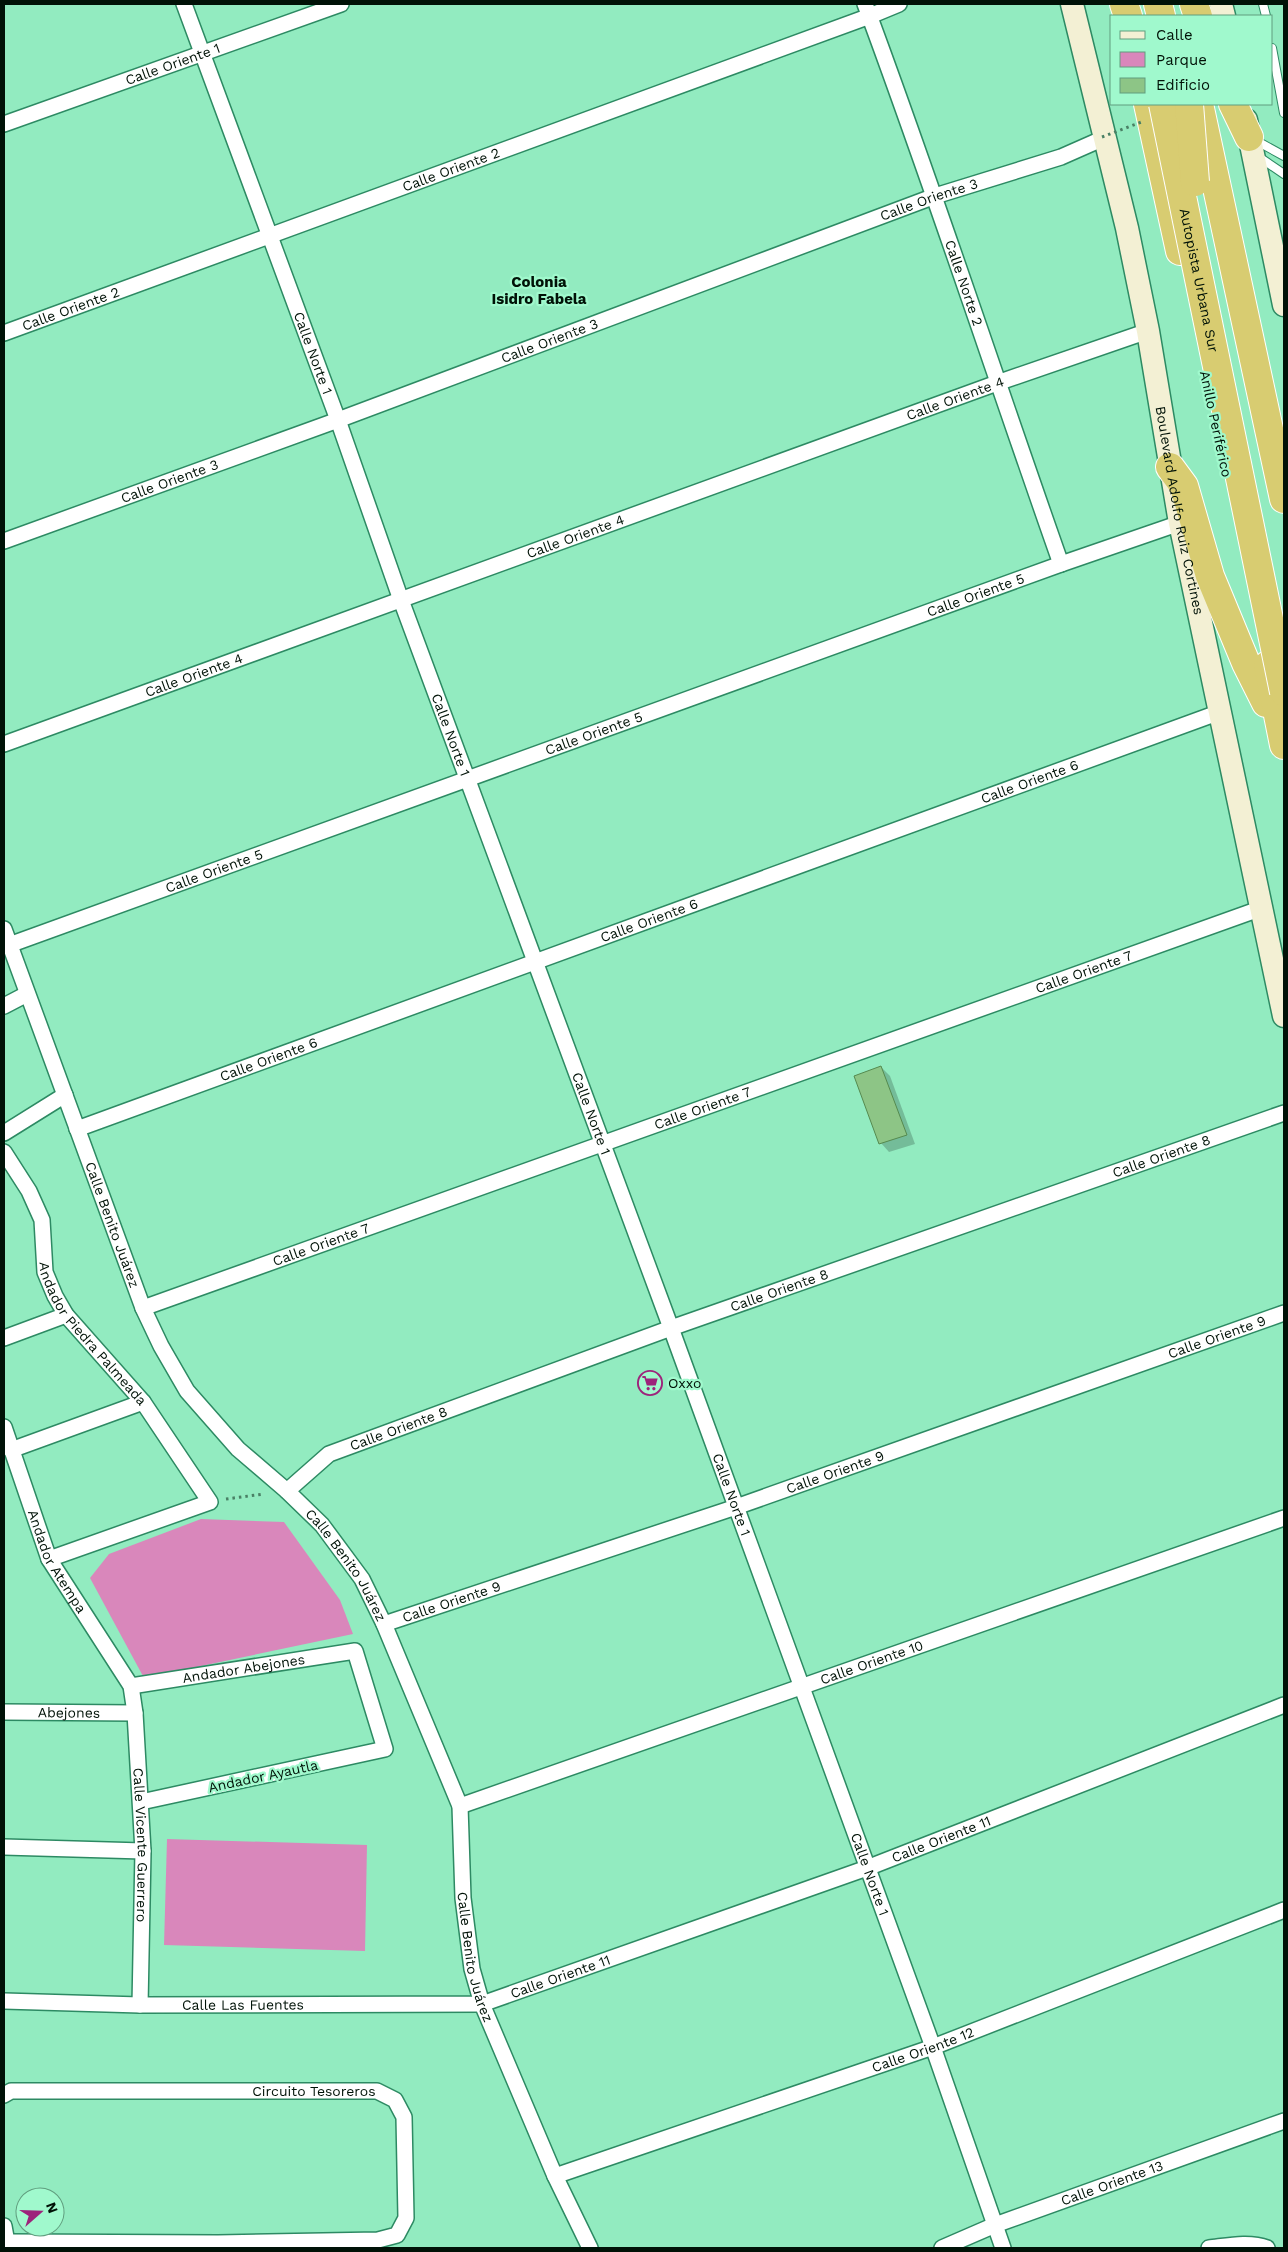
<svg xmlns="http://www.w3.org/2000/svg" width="1288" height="2252" font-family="'Work Sans',sans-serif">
  <rect width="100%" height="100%" fill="#92ebc0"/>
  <g fill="#d987bb">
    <polygon points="201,1519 284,1522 340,1600 353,1634 144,1678 90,1578 109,1554"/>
    <polygon points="167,1839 367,1845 365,1951 164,1945"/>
  </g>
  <polygon fill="#0003" points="881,1067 890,1076 915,1144 889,1152 881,1143"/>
  <polygon fill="#8dc586" stroke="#558a4f" points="881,1066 907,1135 879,1144 854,1076"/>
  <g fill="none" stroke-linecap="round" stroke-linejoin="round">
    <defs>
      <g id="lane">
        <polyline points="1263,4 1266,16"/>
        <polyline points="1272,48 1284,113"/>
        <polyline points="1253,139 1284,156"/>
        <polyline points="1259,157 1284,174"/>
      </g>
      <g id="street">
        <path id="s1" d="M184,4l154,416 63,180 270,728 262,719 70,201"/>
        <path id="s2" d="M865,4c69,185 130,373 196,560"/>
        <path id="s3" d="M4,124l337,-120"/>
        <path id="s4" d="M4,333l866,-317 29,-12"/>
        <path id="s5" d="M4,541l334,-121 597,-224 126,-39 34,-15"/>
        <path id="s6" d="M4,744l993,-361 151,-52"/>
        <path id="s7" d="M4,929l139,379 18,38 26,45 51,58 49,42 35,34 40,54 22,45 76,182 3,92 9,71 10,35 73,172 35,72"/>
        <path id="s8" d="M9,945l1052,-381 119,-41"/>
        <polyline points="4,1006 27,994"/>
        <path id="s9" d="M77,1129l1143,-417"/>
        <polyline points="4,1133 65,1095"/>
        <path id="s10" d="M4,1152l25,39 13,29 3,52 10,24 11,19 77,87 67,100 -161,57"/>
        <path id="s11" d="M143,1308l1119,-400"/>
        <polyline points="4,1338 66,1315"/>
        <path id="s12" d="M4,1427l45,132 82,127 4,27 8,138 -3,154"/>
        <polyline points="11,1450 143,1402"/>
        <path id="s13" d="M287,1491l42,-37 342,-126 613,-215"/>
        <path id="s14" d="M384,1624l352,-117 548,-194"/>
        <path id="s15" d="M131,1686l224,-35 30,98 -244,53"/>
        <path id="s16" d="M4,1712l131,1"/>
        <path id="s17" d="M460,1806l824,-288"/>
        <polyline points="4,1847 143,1851"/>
        <path id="s18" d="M4,2001l136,4 342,-1 385,-136 417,-163"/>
        <path id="s19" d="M4,2095l7,-4h366l18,9 9,17 2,101 -9,17 -19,5 -160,3 -210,-1"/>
        <path id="s20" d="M555,2176l378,-129 351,-137"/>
        <polyline points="4,2226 8,2248"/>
        <path id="s21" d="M942,2248l53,-23 289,-104"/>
        <path d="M1209,2248c18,-2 40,-7 58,0"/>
      </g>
      <g id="secondary">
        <path id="s22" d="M1072,4l55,224 21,103 32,192 104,493"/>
        <polyline points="1221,4 1224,16"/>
        <polyline points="1246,120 1284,305"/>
      </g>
      <g id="highway">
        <polyline points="1124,4 1128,16"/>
        <polyline points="1158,4 1161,16"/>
        <polyline points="1194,4 1198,16"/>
        <polyline points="1148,104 1180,251"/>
        <polyline points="1199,104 1284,499"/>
        <polyline points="1233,104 1249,137"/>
        <polyline points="1170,467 1184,486 1210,576 1246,663 1266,703"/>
        <polyline points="1268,665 1284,745"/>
      </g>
    </defs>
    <use href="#lane" stroke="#2d8a63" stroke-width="10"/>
    <use href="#street" stroke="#2d8a63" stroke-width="18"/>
    <use href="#secondary" stroke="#2d8a63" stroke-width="25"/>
    <use href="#highway" stroke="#fff" stroke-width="30"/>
    <polyline stroke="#4a8065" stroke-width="3" stroke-dasharray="2.5 4" stroke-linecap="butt" points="226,1499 264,1494"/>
    <use href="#lane" stroke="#fff" stroke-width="8"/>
    <use href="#street" stroke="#fff" stroke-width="15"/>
    <use href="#secondary" stroke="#f3f0d4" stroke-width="22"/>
    <use href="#highway" stroke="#d8cc71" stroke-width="28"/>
    <defs>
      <g id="highway-bridge">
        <path id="s23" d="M1163,104l121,588"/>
        <polyline points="1189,104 1195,182"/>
      </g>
    </defs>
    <use href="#highway-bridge" stroke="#fff" stroke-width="30" stroke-linecap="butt"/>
    <polyline stroke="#4a8065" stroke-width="3" stroke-dasharray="2.5 4" stroke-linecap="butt" points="1102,137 1144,121"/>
    <use href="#highway-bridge" stroke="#d8cc71" stroke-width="28"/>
  </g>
  <defs>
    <symbol id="supermarket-ring" viewBox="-11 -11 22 22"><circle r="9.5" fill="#a0f9cd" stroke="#9d237b" stroke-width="1.5"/><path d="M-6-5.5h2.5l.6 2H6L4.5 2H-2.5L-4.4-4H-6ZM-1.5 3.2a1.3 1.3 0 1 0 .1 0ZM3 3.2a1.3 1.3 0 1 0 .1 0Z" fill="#9d237b"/></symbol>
  </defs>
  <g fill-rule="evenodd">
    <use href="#supermarket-ring" x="636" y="1369" width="28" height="28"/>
  </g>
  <g text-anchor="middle" stroke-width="4.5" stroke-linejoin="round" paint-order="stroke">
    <g font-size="14" fill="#001207" stroke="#a0f9cd">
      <text dy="5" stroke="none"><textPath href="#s3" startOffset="179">Calle Oriente 1</textPath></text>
      <text dy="5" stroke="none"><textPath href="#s4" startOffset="476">Calle Oriente 2</textPath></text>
      <text dy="5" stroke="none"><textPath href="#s5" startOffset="986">Calle Oriente 3</textPath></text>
      <text dy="5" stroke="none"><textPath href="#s23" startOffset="180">Autopista Urbana Sur</textPath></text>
      <text dy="5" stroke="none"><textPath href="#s2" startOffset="296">Calle Norte 2</textPath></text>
      <text dy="5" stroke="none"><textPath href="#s4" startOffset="71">Calle Oriente 2</textPath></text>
      <text dy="5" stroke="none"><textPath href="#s5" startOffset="581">Calle Oriente 3</textPath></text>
      <text dy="5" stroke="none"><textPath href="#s1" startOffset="372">Calle Norte 1</textPath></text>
      <text dy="5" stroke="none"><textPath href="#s6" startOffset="1012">Calle Oriente 4</textPath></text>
      <text transform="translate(1216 424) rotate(78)" y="5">Anillo Periférico</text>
      <text dy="5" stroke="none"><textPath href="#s5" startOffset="176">Calle Oriente 3</textPath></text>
      <text dy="5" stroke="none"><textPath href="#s22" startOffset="518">Boulevard Adolfo Ruiz Cortines</textPath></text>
      <text dy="5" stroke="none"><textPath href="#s6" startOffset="608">Calle Oriente 4</textPath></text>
      <text dy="5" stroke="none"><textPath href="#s8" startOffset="1028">Calle Oriente 5</textPath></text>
      <text dy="5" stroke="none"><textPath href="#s6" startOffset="202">Calle Oriente 4</textPath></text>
      <text dy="5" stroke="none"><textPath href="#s1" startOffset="778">Calle Norte 1</textPath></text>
      <text dy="5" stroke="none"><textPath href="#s8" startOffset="622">Calle Oriente 5</textPath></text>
      <text dy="5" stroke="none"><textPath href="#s9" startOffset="1014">Calle Oriente 6</textPath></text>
      <text dy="5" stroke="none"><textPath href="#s8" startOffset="218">Calle Oriente 5</textPath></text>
      <text dy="5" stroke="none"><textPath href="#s9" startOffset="609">Calle Oriente 6</textPath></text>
      <text dy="5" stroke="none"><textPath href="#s11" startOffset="999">Calle Oriente 7</textPath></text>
      <text dy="5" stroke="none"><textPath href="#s9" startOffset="204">Calle Oriente 6</textPath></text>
      <text dy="5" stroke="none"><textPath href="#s11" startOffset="594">Calle Oriente 7</textPath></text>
      <text dy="5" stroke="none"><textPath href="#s1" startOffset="1182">Calle Norte 1</textPath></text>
      <text dy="5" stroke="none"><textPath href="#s13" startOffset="940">Calle Oriente 8</textPath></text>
      <text dy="5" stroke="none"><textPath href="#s7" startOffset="315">Calle Benito Juárez</textPath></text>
      <text dy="5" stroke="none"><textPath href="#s11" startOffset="189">Calle Oriente 7</textPath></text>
      <text dy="5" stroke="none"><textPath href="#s13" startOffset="535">Calle Oriente 8</textPath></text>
      <text dy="5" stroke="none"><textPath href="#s10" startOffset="208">Andador Piedra Palmeada</textPath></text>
      <text dy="5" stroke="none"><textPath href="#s14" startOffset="881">Calle Oriente 9</textPath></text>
      <text dy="5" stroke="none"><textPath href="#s13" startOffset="130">Calle Oriente 8</textPath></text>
      <text dy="5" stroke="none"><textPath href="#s14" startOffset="476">Calle Oriente 9</textPath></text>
      <text dy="5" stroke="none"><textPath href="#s1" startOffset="1588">Calle Norte 1</textPath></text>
      <text dy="5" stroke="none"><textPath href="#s12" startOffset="145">Andador Atempa</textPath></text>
      <text dy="5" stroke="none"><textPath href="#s7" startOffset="735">Calle Benito Juárez</textPath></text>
      <text dy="5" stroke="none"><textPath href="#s14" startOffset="71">Calle Oriente 9</textPath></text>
      <text dy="5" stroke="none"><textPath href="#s17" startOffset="436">Calle Oriente 10</textPath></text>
      <text dy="5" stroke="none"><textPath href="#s15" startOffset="114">Andador Abejones</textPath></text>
      <text dy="5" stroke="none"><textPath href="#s16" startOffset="65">Abejones</textPath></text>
      <text transform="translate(263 1776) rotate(-12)" y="5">Andador Ayautla</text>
      <text dy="5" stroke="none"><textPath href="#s18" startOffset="966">Calle Oriente 11</textPath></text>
      <text dy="5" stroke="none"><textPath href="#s12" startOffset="450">Calle Vicente Guerrero</textPath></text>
      <text dy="5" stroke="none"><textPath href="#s1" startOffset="1992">Calle Norte 1</textPath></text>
      <text dy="5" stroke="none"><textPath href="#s7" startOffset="1155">Calle Benito Juárez</textPath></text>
      <text dy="5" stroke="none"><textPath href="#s18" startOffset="561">Calle Oriente 11</textPath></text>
      <text dy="5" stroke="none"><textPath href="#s18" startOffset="239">Calle Las Fuentes</textPath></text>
      <text dy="5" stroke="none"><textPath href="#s20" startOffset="389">Calle Oriente 12</textPath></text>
      <text dy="5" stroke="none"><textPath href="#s19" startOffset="311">Circuito Tesoreros</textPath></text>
      <text dy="5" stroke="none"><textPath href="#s21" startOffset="182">Calle Oriente 13</textPath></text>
    </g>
    <g font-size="14" fill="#001207" stroke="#a0f9cd" text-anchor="start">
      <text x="668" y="1388">Oxxo</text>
    </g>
    <g font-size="15" font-weight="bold" fill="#001207" stroke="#a0f9cd">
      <text x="539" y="287">Colonia<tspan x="539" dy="17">Isidro Fabela</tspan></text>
    </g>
  </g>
  <rect width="1288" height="2252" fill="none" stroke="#001207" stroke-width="10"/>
  <rect x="1110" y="15" width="162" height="90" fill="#a0f9cd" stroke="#609d7e"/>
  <rect x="1120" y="31" width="25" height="8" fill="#f3f0d4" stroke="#609d7e"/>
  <text x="1156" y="40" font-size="15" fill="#001207">Calle</text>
  <rect x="1120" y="52" width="25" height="15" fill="#d987bb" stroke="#609d7e"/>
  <text x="1156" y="65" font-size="15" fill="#001207">Parque</text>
  <rect x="1120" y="78" width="25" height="15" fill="#8dc586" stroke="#609d7e"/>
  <text x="1156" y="90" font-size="15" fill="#001207">Edificio</text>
  <g transform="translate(40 2212) rotate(70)"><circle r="24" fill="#a0f9cd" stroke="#609d7e"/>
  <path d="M0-4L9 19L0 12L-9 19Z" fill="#9d237b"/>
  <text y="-8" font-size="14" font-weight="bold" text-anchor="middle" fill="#001207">N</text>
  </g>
</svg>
